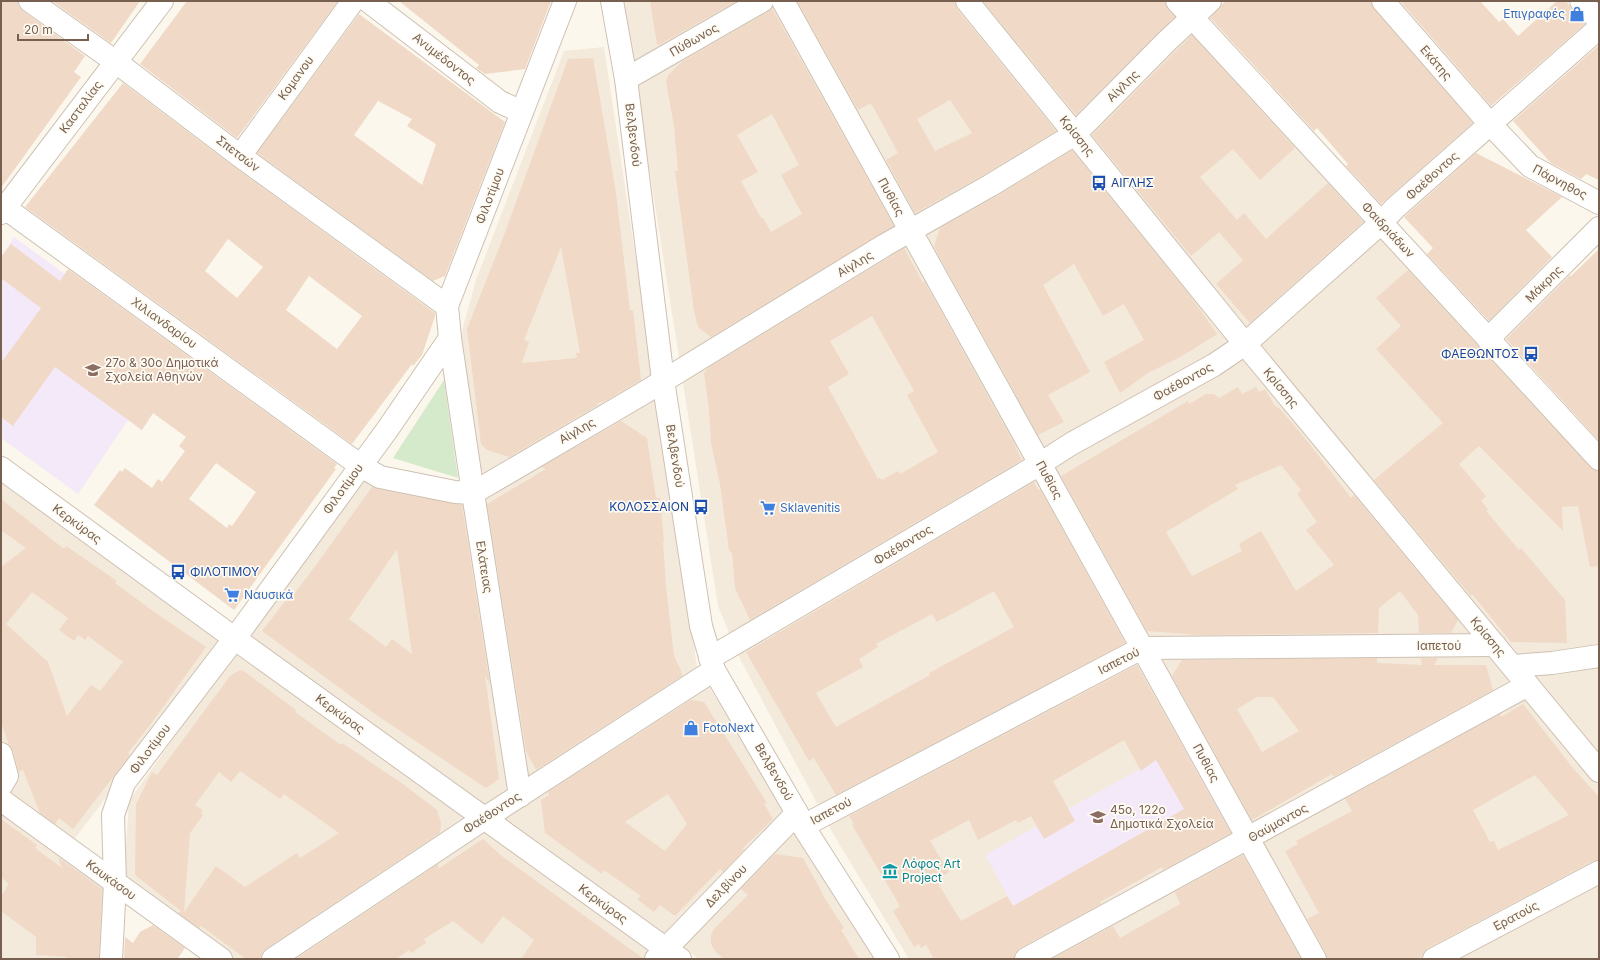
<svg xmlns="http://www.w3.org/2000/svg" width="1600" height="960" font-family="Inter,sans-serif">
  <rect width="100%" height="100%" fill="#fcf7ed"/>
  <g fill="#f3eadb">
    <polygon points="623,1 1178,1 1599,457 1599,959 909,959 835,837 739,657 718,606"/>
    <polygon points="604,47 697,667 874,959 699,959 246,636 371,465 455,487 482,477 461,334 476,280 564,51"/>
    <polygon points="1,479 224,641 64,853 109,888 106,959 1,959"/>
    <polygon points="237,649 667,959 233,959 124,878 129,801"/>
  </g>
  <g fill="#f4e9f9">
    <polygon points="14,237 189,364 141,430 128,420 78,494 1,438 1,257"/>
    <polygon points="1183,745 1230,829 1032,940 985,855"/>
  </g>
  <polygon fill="#d5eacb" points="444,380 458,478 393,458"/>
  <g fill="#f0d9c6" fill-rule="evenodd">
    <polygon points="1,1 18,1 19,7 23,11 85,56 74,72 81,77 1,188"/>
    <polygon points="52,1 140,1 111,43"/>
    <polygon points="187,1 338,1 237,138 140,64"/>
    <polygon points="399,1 551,1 525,69 485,74 476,68 479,65"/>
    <polygon points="650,1 737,1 659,45 657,44"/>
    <path d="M797,1h158l2,8 99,122 -71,43 -70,39 -29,-53 12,-7 -27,-50 -13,7zM950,100l22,33 -37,18 -18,-32z"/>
    <polygon points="983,1 1164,1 1168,9 1175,17 1076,115"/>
    <polygon points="1225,1 1371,1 1374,9 1473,123 1381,204 1346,166 1348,164 1317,128 1314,131 1210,18"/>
    <polygon points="1400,1 1480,1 1499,22 1503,19 1518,36 1557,1 1566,1 1585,24 1491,106"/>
    <path d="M772,8l122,218 -183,111 -12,-9 -2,-5 -3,-12 -19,-140h3l-4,-45 -8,-44 2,-7 15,-14 85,-49zM772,114l27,51 -18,10 21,39 -31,18 -8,-14h-2l-20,-37 17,-9 -21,-37z"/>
    <path d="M359,14l146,108 -60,154 -12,5 -176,-128zM378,101l34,18 -5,7 29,18 -14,41 -68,-50z"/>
    <polygon points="1192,35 1295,148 1260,180 1233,149 1200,177 1237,220 1244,213 1266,239 1328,183 1363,222 1250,323 1216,284 1243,260 1219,232 1191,256 1092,135"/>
    <polygon points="1599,45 1599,180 1586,174 1581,179 1551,163 1513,121"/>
    <path d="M593,58l23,135 14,118 3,-1 8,70 -34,20 -11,4 2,1 -89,52 -22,-7 -6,-6 -14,-115 36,-91 65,-179zM561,247l19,106h-4l1,5 -55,5 7,-21 -5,-2z"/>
    <path d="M123,83l110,83 202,147v3l-13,39 -9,11 -1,-2 -60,80 -327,-237zM228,239l35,28 -26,31 -32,-27zM309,276l53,40 -25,33 -51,-39z"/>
    <polygon points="1072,150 1191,297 1217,334 1184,355 1148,373 1120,393 1104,362 1144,340 1124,304 1103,316 1074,264 1043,285 1090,372 1048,395 1064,422 1038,435 934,247 940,228 997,196"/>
    <polygon points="1476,153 1562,197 1526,230 1552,257 1489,321 1427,254 1433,248 1404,217"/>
    <path d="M11,244l49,37 8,-12 269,195 -3,4 2,1 -102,141 -140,-105 26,-35 2,2 3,-4 27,20 6,-9 4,3 23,-31 -6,-5 7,-9 -33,-24 -11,17 -87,-63 -42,59 -12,-9v-54l40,-55 -40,-30v-21zM216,463l40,29 -24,34 -3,-2 -2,4 -38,-29z"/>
    <path d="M904,248l19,35 1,-2 92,166h-1l7,13 -272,160 -15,-32 -3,-35 -3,-3 -9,-66 -9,-41 -2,-33 -5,-37 4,-5zM872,316l42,75 -7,4 31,57 -38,22 -2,-3 -16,9 -2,-2 -2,1 -50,-92 21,-13 -19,-33z"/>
    <polygon points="1599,249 1599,441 1506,339 1570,275 1571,276"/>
    <polygon points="1408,270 1590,467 1595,471 1599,471 1599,566 1590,567 1578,506 1562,507 1563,531 1479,446 1459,464 1486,496 1481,501 1488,509 1486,511 1519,550 1521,548 1565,600 1567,643 1511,642 1472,594 1471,596 1374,480 1443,423 1376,349 1401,326 1376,298"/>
    <path d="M1238,387l4,7 14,-7 3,5 6,-3 10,17 5,3 28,33 43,56 3,-3 104,125 -7,13h-32l-1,-18 -18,-24 -21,17 -1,25 -180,2 -51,-4 -86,-155 127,-75 1,3 17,-10h8l5,4zM1281,465l20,25 -4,4 20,28 -11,8 28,35 -38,26 -35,-60 -22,13 3,7 -50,25 -26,-44 72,-43 -3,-4z"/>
    <polygon points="621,421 647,438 656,498 660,498 664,541 663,542 666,586 674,656 681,670 682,676 536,770 526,751 487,504 546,469 541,467"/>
    <path d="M1034,482l4,8 2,-1 85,154 -289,152 -22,-37 -5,3 -63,-109zM994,591l20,36 -85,46 1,2 -94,52 -20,-34 47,-26 -4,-8 19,-12 -2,-3 56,-30 5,8z"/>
    <path d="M372,487l6,2 84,16 28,180 -5,-10 14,104 -13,9 -108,-72 -116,-85 28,-36 2,2 27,-36zM397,549l15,105 -20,-15 -6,8 -37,-28z"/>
    <path d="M1,499l63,50 2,-3 51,35 -2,2 42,31 49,33 -53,74 -25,32 2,2 -57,74 -14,-11 -4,6 -15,-11 -17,-43 -4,2 -6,-21 -4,-6 -8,-23v-155l25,-19 -25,-18zM32,592l36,26 -9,12 15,11 4,-6 7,5 3,-4 35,26 -23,29 -9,-6 -24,31 -19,-54 -42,-38z"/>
    <path d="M1377,658v5l45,2 -1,-7h17l-4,7h52l7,25 -160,87 -1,-3 -80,46 -80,-144 10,-16zM1257,697h16l26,34 -37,21 -25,-43z"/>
    <path d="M1137,665l94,168 -68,37 -1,-3 -62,35 1,2 -81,44 -5,5 -1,6h-80l-8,-14 -5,3 -2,-4 -5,3 -21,-36 7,-5 -48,-81 2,-1 -5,-8zM1124,740l17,31 15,-11 28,49 -171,97 -6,-10 -46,25 -25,-41 13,-8 -19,-31 39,-21 9,20 38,-20 2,3 13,-7 13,23 31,-18 -22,-40z"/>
    <path d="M240,670l5,2 51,38 -1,2 46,33 1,-2 61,41 34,26 4,13 -1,10 -174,116 -4,4 -1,6h-15l-45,-33 -2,2 -21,-15 3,-2 -46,-36 1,-71 16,-32 5,3 73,-99zM240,771l40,28 4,-5 55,39 -39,25 -3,-5 -52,34 -29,-21 -32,46 6,-79 13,-18 -2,-2 2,-3 -8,-5 24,-33 12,10z"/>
    <path d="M691,700l13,2 63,101 -3,1 9,15 -31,30h3l-22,23 -3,-3 -45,47 -15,-11 -6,7 -17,-13 4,-3 -37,-26 -2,4 -57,-41 -4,-33 8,-5 -1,-3zM668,794l19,30 -22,27 -40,-29z"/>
    <path d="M1523,704l49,63 27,30v63l-6,1 -165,87 -4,4 -2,4 -5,3h-90l-1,-6 -19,-34 12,-6 -34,-62 13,-7 -2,-3 56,-30 -7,-12 155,-85 1,3zM1535,775l34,40 -71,35 -4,-9 -4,1 -17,-32z"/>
    <polygon points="1,819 37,845 35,848 62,868 58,857 102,889 99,959 67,959 67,957 36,955 36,937 1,911 1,896 9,884 1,877"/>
    <polygon points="483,839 503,857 644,959 521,959 534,940 503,916 482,944 453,921 424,939 426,943 411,953 409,950 396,959 296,959 438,864 438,869"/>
    <polygon points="775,854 803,858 823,894 822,894 844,928 841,930 859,959 724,959 715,951 711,944 711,935 714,929 748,895 741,889"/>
    <polygon points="1243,855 1301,959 1052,959 1113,926 1120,938 1180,904 1175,892"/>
    <polygon points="153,925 185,948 177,959 124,959 125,937 133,943 140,932"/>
  </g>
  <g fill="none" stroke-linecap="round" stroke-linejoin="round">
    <defs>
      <g id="minor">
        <polyline points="30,1 116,62 240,156 447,306"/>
        <polyline points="368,1 500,102 522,112"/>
        <polyline points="612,1 626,79 663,380 701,626 714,670 797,813 803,826 888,959"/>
        <polyline points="783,1 1315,959"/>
        <polyline points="967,1 1245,344 1599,771"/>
        <polyline points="1177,1 1599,459"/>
        <polyline points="1383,1 1490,124 1530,166 1599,203"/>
        <polyline points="1581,1 1599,21"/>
        <polyline points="626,79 762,1"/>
        <polyline points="240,156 353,1"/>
        <polyline points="5,208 361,466 380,477 455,492 473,493 642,394 885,245 991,185 1075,134 1167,41 1210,1"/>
        <polyline points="1,213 162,1"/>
        <polyline points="1488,339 1599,228"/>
        <polyline points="1,468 234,638 680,959"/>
        <polyline points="710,658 1040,464 1071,444 1214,365 1245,344 1381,223 1395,208 1599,28"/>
        <polyline points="1513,666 1552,663 1599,656"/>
        <polyline points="1,754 7,776 1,786"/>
        <polyline points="520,796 473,493 450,338 447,306 565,1"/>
        <polyline points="1,800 221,959"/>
        <polyline points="803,826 1142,648 1495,645"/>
        <polyline points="111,959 115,883 113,815 124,783 241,630 387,430 450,338"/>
        <polyline points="273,959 485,818 714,670"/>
        <polyline points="656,959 797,813"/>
        <polyline points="1026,959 1528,685"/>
        <polyline points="1434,959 1599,872"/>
      </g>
    </defs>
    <use href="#minor" stroke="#cec0b2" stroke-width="24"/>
    <use href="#minor" stroke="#fff" stroke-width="22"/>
  </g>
  <defs>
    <symbol id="shop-bare" viewBox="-9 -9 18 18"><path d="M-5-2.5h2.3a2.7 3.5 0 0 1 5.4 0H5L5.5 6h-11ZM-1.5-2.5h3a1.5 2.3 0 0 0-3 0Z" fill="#3f7fe0" stroke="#fefbf3" stroke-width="2.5" paint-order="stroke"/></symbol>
    <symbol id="bus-bare" viewBox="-9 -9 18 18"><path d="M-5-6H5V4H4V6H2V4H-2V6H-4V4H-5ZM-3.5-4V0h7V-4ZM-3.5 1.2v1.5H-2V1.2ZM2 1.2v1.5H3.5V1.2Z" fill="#1a4fb4" stroke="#fefbf3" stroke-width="2.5" paint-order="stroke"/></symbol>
    <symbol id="school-bare" viewBox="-9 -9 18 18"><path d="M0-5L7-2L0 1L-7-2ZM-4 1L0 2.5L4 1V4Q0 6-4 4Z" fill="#8d6e63" stroke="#fefbf3" stroke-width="2.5" paint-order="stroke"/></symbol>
    <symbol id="supermarket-bare" viewBox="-9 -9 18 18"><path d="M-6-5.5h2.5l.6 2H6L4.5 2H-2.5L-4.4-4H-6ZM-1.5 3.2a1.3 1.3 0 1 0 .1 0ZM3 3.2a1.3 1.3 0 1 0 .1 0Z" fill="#3f7fe0" stroke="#fefbf3" stroke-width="2.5" paint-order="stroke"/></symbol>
    <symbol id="museum-bare" viewBox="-9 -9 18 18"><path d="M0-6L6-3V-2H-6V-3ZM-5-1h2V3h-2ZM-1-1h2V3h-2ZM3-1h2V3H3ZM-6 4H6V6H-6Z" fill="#0f9aa8" stroke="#fefbf3" stroke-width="2.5" paint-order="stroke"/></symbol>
  </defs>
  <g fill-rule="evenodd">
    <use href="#shop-bare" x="1566" y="3" width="22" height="22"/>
    <use href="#bus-bare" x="1088" y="172" width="22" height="22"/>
    <use href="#bus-bare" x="1520" y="343" width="22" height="22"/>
    <use href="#school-bare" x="82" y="359" width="22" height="22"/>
    <use href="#bus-bare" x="690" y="496" width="22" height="22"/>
    <use href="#supermarket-bare" x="757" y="497" width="22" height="22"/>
    <use href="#bus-bare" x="167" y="561" width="22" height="22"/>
    <use href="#supermarket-bare" x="221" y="584" width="22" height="22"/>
    <use href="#shop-bare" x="680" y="717" width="22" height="22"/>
    <use href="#school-bare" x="1087" y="806" width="22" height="22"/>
    <use href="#museum-bare" x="879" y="860" width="22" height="22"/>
  </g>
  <g text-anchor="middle" stroke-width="3.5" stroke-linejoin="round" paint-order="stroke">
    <g font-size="12" fill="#366cbe" stroke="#fefbf3" text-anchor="start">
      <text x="1565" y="18" text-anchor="end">Επιγραφές</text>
      <text x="780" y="512">Sklavenitis</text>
      <text x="244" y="599">Ναυσικά</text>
      <text x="703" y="732">FotoNext</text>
    </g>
    <g font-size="12" fill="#776050" stroke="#fefbf3">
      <text transform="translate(694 40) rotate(-30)" y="4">Πύθωνος</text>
      <text transform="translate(444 59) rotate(38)" y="4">Ανυμέδοντος</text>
      <text transform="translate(1436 63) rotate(49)" y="4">Εκάτης</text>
      <text transform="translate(296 78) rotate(-54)" y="4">Κομανου</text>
      <text transform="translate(1123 86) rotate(-45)" y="4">Αίγλης</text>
      <text transform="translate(81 107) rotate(-53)" y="4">Κασταλίας</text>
      <text transform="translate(633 135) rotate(83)" y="4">Βελβενδού</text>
      <text transform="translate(1077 136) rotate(51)" y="4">Κρίσσης</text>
      <text transform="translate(238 154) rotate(37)" y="4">Σπετσών</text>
      <text transform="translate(1432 176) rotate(-42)" y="4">Φαέθοντος</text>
      <text transform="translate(1560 182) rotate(28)" y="4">Πάρνηθος</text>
      <text transform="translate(490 196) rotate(-69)" y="4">Φιλοτίμου</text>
      <text transform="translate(891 197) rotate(61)" y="4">Πυθίας</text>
      <text transform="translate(1388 230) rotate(47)" y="4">Φαιδριάδων</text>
      <text transform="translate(855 264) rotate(-31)" y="4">Αίγλης</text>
      <text transform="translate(1544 284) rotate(-45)" y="4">Μάκρης</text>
      <text transform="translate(164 323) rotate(36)" y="4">Χιλιανδαρίου</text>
      <text transform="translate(1183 382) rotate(-29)" y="4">Φαέθοντος</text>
      <text transform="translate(1281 388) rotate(50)" y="4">Κρίσσης</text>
      <text transform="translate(577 431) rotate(-30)" y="4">Αίγλης</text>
      <text transform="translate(675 456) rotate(81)" y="4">Βελβενδού</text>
      <text transform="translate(1049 480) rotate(61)" y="4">Πυθίας</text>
      <text transform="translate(343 489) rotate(-54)" y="4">Φιλοτίμου</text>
      <text transform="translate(77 524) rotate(36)" y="4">Κερκύρας</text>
      <text transform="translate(903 545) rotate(-31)" y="4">Φαέθοντος</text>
      <text transform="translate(484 567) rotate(81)" y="4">Ελάτειας</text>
      <text transform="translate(1488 637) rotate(50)" y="4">Κρίσσης</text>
      <text x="1439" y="650">Ιαπετού</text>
      <text transform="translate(1119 661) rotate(-27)" y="4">Ιαπετού</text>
      <text transform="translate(340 714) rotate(36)" y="4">Κερκύρας</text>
      <text transform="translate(150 749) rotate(-53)" y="4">Φιλοτίμου</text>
      <text transform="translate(1206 763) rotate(61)" y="4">Πυθίας</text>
      <text transform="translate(774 772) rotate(60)" y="4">Βελβενδού</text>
      <text transform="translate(831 811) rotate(-28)" y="4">Ιαπετού</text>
      <text transform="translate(492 813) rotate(-33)" y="4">Φαέθοντος</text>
      <text transform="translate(1278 823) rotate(-29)" y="4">Θαύμαντος</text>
      <text transform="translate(111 880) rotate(36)" y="4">Καυκάσου</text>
      <text transform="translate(726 886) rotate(-46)" y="4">Δελβίνου</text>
      <text transform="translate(603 904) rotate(36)" y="4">Κερκύρας</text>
      <text transform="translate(1516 916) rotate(-28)" y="4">Ερατούς</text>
    </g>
    <g font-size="12" fill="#164399" stroke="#fefbf3" text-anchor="start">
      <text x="1111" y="187">ΑΙΓΛΗΣ</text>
      <text x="1519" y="358" text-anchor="end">ΦΑΕΘΩΝΤΟΣ</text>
      <text x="689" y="511" text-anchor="end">ΚΟΛΟΣΣΑΙΟΝ</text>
      <text x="190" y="576">ΦΙΛΟΤΙΜΟΥ</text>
    </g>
    <g font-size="12" fill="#785e54" stroke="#fefbf3" text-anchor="start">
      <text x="105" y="367">27ο &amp; 30ο Δημοτικά<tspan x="105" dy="14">Σχολεία Αθηνών</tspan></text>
      <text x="1110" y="814">45ο, 122ο<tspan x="1110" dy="14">Δημοτικά Σχολεία</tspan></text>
    </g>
    <g font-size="12" fill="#0d838f" stroke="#fefbf3" text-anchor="start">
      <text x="902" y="868">Λόφος Art<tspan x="902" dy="14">Project</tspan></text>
    </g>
  </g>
  <rect width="1600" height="960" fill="none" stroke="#776050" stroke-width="4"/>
  <path d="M18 34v6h70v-6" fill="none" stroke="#776050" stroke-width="2"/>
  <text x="24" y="34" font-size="12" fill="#776050" stroke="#fefbf3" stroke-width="3" paint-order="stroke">20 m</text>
</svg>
